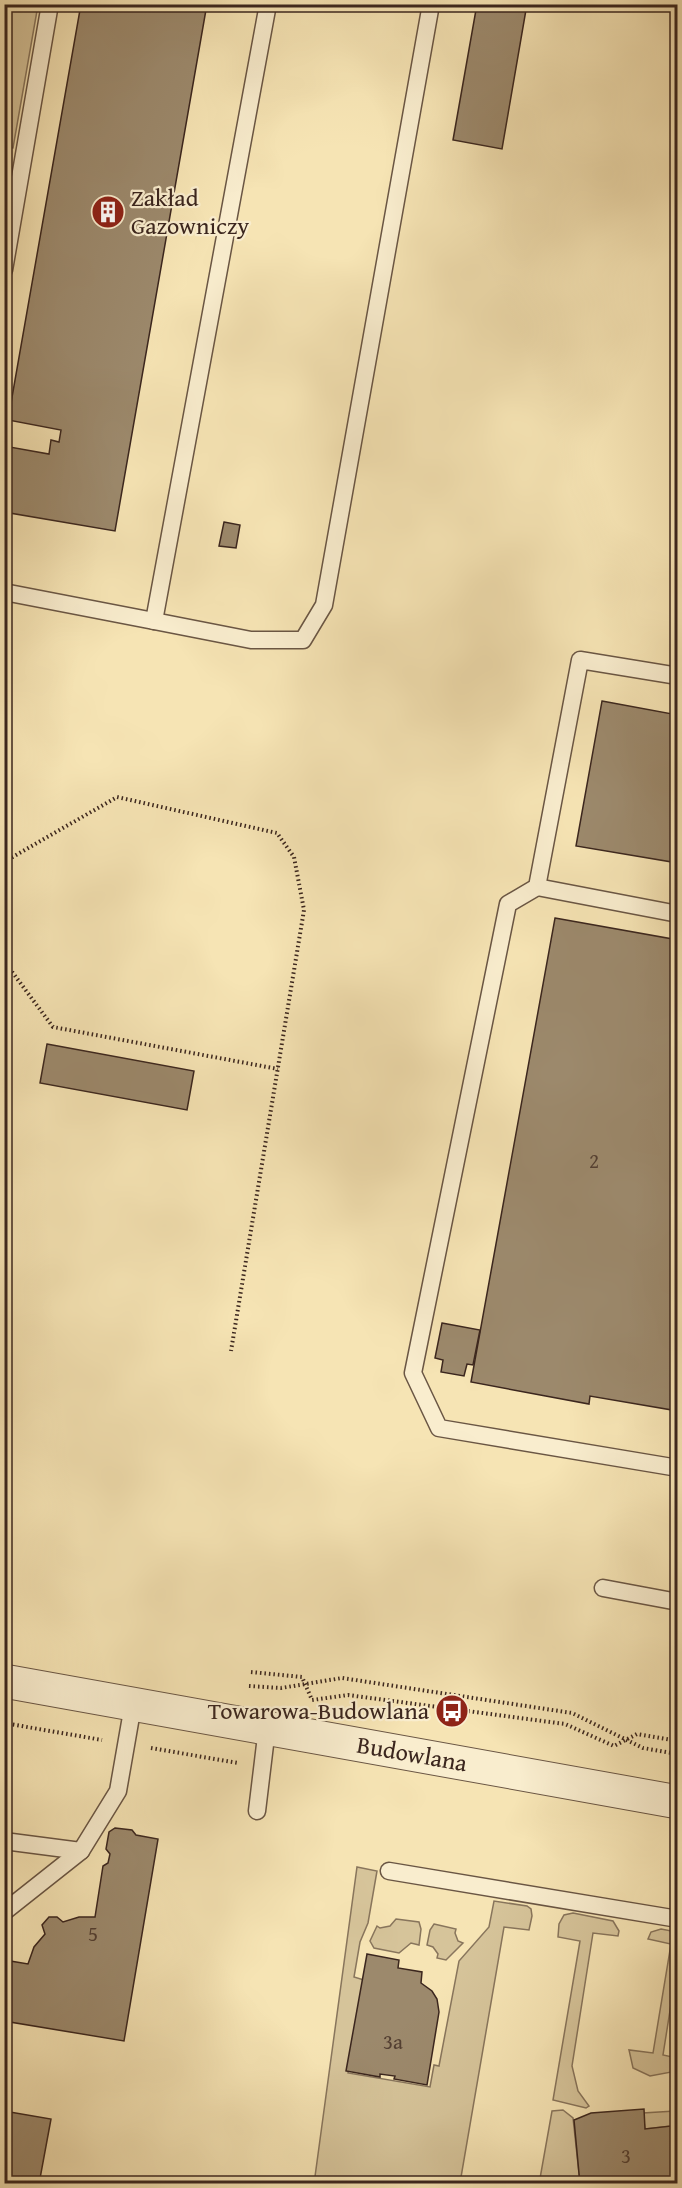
<svg xmlns="http://www.w3.org/2000/svg" width="682" height="2188" font-family="'Gentium Book Plus',serif">
  <rect width="100%" height="100%" fill="#f6e4b4"/>
  <filter id="stains"><feTurbulence type="fractalNoise" baseFrequency=".00333" numOctaves="4"/><feColorMatrix values="0 0 0 0 .2 0 0 0 0 .09 0 0 0 0 .02 0 0 0 .5 -.17"/></filter>
  <radialGradient id="worn" r=".72"><stop offset=".6" stop-color="#630" stop-opacity="0"/><stop offset="1" stop-color="#630" stop-opacity=".3"/></radialGradient>
  <g fill="#d6c49a" stroke="#88755c" stroke-width="1.5">
    <polygon points="4,5 38,5 13,148 5,147"/>
    <polygon points="357,1867 377,1871 368,1923 360,1942 354,1977 364,1980 348,2073 430,2087 434,2065 439,2066 459,1961 489,1927 494,1901 527,1906 531,1909 532,1916 529,1930 504,1927 460,2183 314,2184"/>
    <polygon points="573,1913 613,1921 619,1931 618,1936 593,1933 572,2066 578,2091 589,2106 586,2108 553,2100 580,1941 558,1937 559,1924 564,1915"/>
    <polygon points="396,1919 419,1922 421,1929 419,1945 411,1943 399,1953 374,1948 370,1941 377,1926 380,1928 390,1926"/>
    <polygon points="434,1924 456,1929 455,1933 458,1941 463,1943 446,1960 437,1958 438,1954 433,1947 427,1945 430,1930"/>
    <polygon points="661,1929 677,1932 677,1966 663,2055 677,2058 677,2071 650,2076 633,2068 629,2050 653,2053 671,1944 648,1939 651,1932"/>
    <polygon points="563,2110 573,2118 580,2183 539,2184 552,2111"/>
    <polygon points="675,2111 678,2121 677,2183 671,2126 645,2129 643,2113"/>
  </g>
  <g fill="#9c896c" stroke="#3b261e" stroke-width="1.5">
    <polygon points="81,4 207,4 115,531 4,512 4,478 10,447 49,454 51,440 59,442 61,430 8,420"/>
    <polygon points="477,4 527,4 502,149 453,140"/>
    <polygon points="224,522 240,525 236,548 219,546"/>
    <polygon points="602,701 678,715 678,863 576,846"/>
    <polygon points="555,918 678,940 678,1411 590,1396 589,1404 471,1382"/>
    <polygon points="47,1044 194,1071 187,1110 40,1083"/>
    <polygon points="442,1323 480,1330 473,1365 467,1364 464,1376 441,1372 443,1360 435,1358"/>
    <polygon points="115,1828 132,1830 136,1835 158,1839 124,2041 4,2021 4,1960 28,1964 34,1947 45,1934 42,1925 49,1917 57,1917 63,1922 79,1917 95,1917 103,1866 108,1863 110,1854 106,1849 109,1832"/>
    <polygon points="367,1954 399,1960 398,1968 422,1972 421,1983 432,1991 437,1999 439,2012 427,2085 394,2079 395,2076 380,2074 380,2077 346,2071"/>
    <polygon points="644,2109 645,2129 671,2126 677,2184 580,2184 574,2120 591,2113"/>
    <polygon points="4,2111 51,2119 39,2184 4,2184"/>
  </g>
  <g fill="none" stroke-linecap="round" stroke-linejoin="round">
    <defs>
      <g id="service">
        <polyline points="4,270 50,4"/>
        <polyline points="4,592 154,621 268,4"/>
        <polyline points="154,621 251,640 303,640 324,605 431,4"/>
        <polyline points="678,676 580,660 537,887 508,904 413,1373 439,1428 678,1468"/>
        <polyline points="537,887 678,914"/>
        <polyline points="603,1588 678,1602"/>
        <polyline points="257,1811 267,1728"/>
        <polyline points="4,1841 81,1851"/>
        <polyline points="389,1871 678,1919"/>
        <polyline points="4,1912 81,1851 118,1791 133,1705"/>
      </g>
      <polyline id="tertiary" points="4,1681 678,1802"/>
    </defs>
    <use href="#service" stroke="#6a5644" stroke-width="19"/>
    <use href="#tertiary" stroke="#6a5644" stroke-width="35"/>
    <g stroke="#3b261e" stroke-width="4" stroke-dasharray="1.5 3" stroke-linecap="butt">
      <polyline points="4,862 117,797 277,833 294,857 304,910 231,1351"/>
      <polyline points="4,961 53,1027 278,1069"/>
      <polyline points="251,1672 302,1677 312,1700 348,1695 565,1724 614,1746 637,1734 678,1741"/>
      <polyline points="249,1686 281,1688 342,1678 572,1713 643,1748 678,1754"/>
      <polyline points="4,1723 102,1740"/>
      <polyline points="151,1748 238,1763"/>
    </g>
    <use href="#service" stroke="#f9edce" stroke-width="16"/>
    <use href="#tertiary" stroke="#f9edce" stroke-width="33"/>
  </g>
  <defs>
    <symbol id="building-disc" viewBox="-11 -11 22 22"><circle r="9.5" fill="#8f2418" stroke="#f9edce"/><path d="M-4-6H4V6H1V3H-1V6H-4ZM-2.5-4.3h1.7v1.8h-1.7ZM.8-4.3h1.7v1.8H.8ZM-2.5-1h1.7V.8h-1.7ZM.8-1h1.7V.8H.8Z" fill="#fff"/></symbol>
    <symbol id="bus-disc" viewBox="-11 -11 22 22"><circle r="9.5" fill="#8f2418" stroke="#f9edce"/><path d="M-5-6H5V4H4V6H2V4H-2V6H-4V4H-5ZM-3.5-4V0h7V-4ZM-3.5 1.2v1.5H-2V1.2ZM2 1.2v1.5H3.5V1.2Z" fill="#fff"/></symbol>
  </defs>
  <g fill-rule="evenodd">
    <use href="#building-disc" x="89" y="193" width="38" height="38"/>
    <use href="#bus-disc" x="433" y="1692" width="38" height="38"/>
  </g>
  <g text-anchor="middle" stroke-width="4.5" stroke-linejoin="round" paint-order="stroke">
    <g font-size="21" fill="#533f32">
      <text x="594" y="1168">2</text>
      <text x="93" y="1941">5</text>
      <text x="393" y="2049">3a</text>
      <text x="626" y="2163">3</text>
    </g>
    <g font-size="24" fill="#3b261e" stroke="#f9edce" text-anchor="start">
      <text x="131" y="206">Zakład<tspan x="131" dy="28">Gazowniczy</tspan></text>
      <text x="429" y="1719" text-anchor="end">Towarowa-Budowlana</text>
    </g>
    <g font-size="24" fill="#3b261e" stroke="#f9edce">
      <text transform="translate(412 1754) rotate(10)" y="8">Budowlana</text>
    </g>
  </g>
  <rect width="682" height="2188" fill="none" stroke="#f6e4b4" stroke-width="24"/>
  <rect x="6" y="6" width="670" height="2176" fill="none" stroke="#3b261e" stroke-width="3"/>
  <rect x="12" y="12" width="658" height="2164" fill="none" stroke="#3b261e" stroke-width="1.5"/>
  <rect width="100%" height="100%" filter="url(#stains)"/>
  <rect width="100%" height="100%" fill="url(#worn)"/>
</svg>
